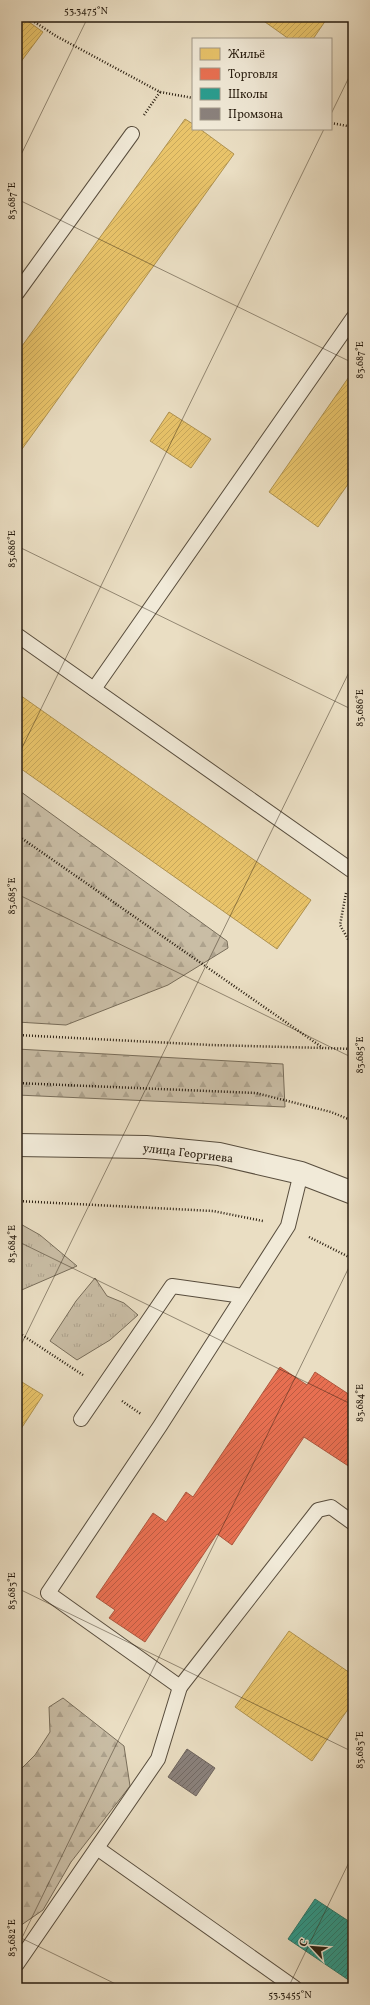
<svg xmlns="http://www.w3.org/2000/svg" width="370" height="2005" font-family="Vollkorn,serif">
  <defs>
    <pattern id="grass-tufts" width="24" height="20" patternUnits="userSpaceOnUse"><rect width="24" height="20" fill="#c9bda5"/><path d="M3 7l-1-3M5 7V3M7 7l1-3M15 17l-1-3M17 17v-4M19 17l1-3" fill="none" stroke="#ada28d"/></pattern>
    <pattern id="forest-firs" width="22" height="20" patternUnits="userSpaceOnUse"><rect width="22" height="20" fill="#c9bda5"/><path d="M5 1l3.5 6h-7zM16 11l3.5 6h-7z" fill="#ada28d"/></pattern>
    <pattern id="homes-hatch" width="6" height="6" patternUnits="userSpaceOnUse"><rect width="6" height="6" fill="#e9c46a"/><path d="M-1 1l2-2M0 6l6-6M5 7l2-2" fill="none" stroke="#c8a85b"/></pattern>
    <pattern id="shops-hatch" width="6" height="6" patternUnits="userSpaceOnUse"><rect width="6" height="6" fill="#e76f51"/><path d="M-1 1l2-2M0 6l6-6M5 7l2-2" fill="none" stroke="#bb5b42"/></pattern>
    <pattern id="schools-hatch" width="6" height="6" patternUnits="userSpaceOnUse"><rect width="6" height="6" fill="#2a9d8f"/><path d="M-1 1l2-2M0 6l6-6M5 7l2-2" fill="none" stroke="#247f73"/></pattern>
    <pattern id="industry-hatch" width="6" height="6" patternUnits="userSpaceOnUse"><rect width="6" height="6" fill="#8a817c"/><path d="M-1 1l2-2M0 6l6-6M5 7l2-2" fill="none" stroke="#716964"/></pattern>
  </defs>
  <rect width="100%" height="100%" fill="#eadec3"/>
  <filter id="stains"><feTurbulence type="fractalNoise" baseFrequency=".005" numOctaves="4"/><feColorMatrix values="0 0 0 0 .2 0 0 0 0 .09 0 0 0 0 .02 0 0 0 .5 -.17"/></filter>
  <radialGradient id="worn" r=".72"><stop offset=".6" stop-color="#630" stop-opacity="0"/><stop offset="1" stop-color="#630" stop-opacity=".3"/></radialGradient>
  <g fill="url(#grass-tufts)" stroke="#786d5a">
    <polygon points="17,1222 40,1235 77,1266 17,1292"/>
    <polygon points="95,1278 107,1296 124,1303 138,1315 110,1340 77,1360 50,1341 76,1301"/>
  </g>
  <g fill="url(#forest-firs)" stroke="#786d5a">
    <polygon points="17,789 227,941 228,948 168,985 66,1025 17,1022"/>
    <polygon points="17,1049 283,1064 285,1107 17,1095"/>
    <polygon points="63,1698 124,1746 130,1786 71,1862 43,1910 17,1928 17,1773 35,1755 50,1732 49,1707"/>
  </g>
  <g fill="url(#homes-hatch)" stroke="#af924f">
    <polygon points="17,17 22,17 43,32 17,67"/>
    <polygon points="258,17 328,17 313,39 289,39"/>
    <polygon points="185,119 193,124 193,129 200,129 234,154 17,456 17,353"/>
    <polygon points="353,371 353,477 318,527 269,492"/>
    <polygon points="169,412 211,439 191,468 150,441"/>
    <polygon points="17,693 311,900 277,949 17,766"/>
    <polygon points="17,1379 43,1395 17,1435"/>
    <polygon points="289,1631 353,1675 353,1702 312,1761 235,1707"/>
  </g>
  <polygon fill="url(#shops-hatch)" stroke="#ae563e" points="280,1367 307,1385 315,1372 353,1397 353,1469 304,1437 232,1545 217,1534 145,1642 109,1618 115,1610 96,1597 153,1513 166,1522 186,1492 193,1497"/>
  <polygon fill="url(#schools-hatch)" stroke="#297769" points="315,1899 353,1924 353,1983 288,1939"/>
  <polygon fill="url(#industry-hatch)" stroke="#6d635c" points="187,1749 215,1768 196,1796 168,1777"/>
  <g fill="none" stroke-linecap="round" stroke-linejoin="round">
    <defs>
      <g id="service">
        <polyline points="17,293 132,134"/>
        <polyline points="17,635 351,870 353,866"/>
        <polyline points="94,689 353,318"/>
        <polyline points="301,1173 288,1226 160,1426 48,1593 180,1687 318,1510 331,1507 353,1523"/>
        <polyline points="81,1419 172,1286 243,1296"/>
        <polyline points="97,1848 295,1988"/>
        <polyline points="17,1964 158,1759 180,1687"/>
      </g>
      <polyline id="tertiary" points="17,1145 146,1147 219,1154 301,1173 353,1193"/>
    </defs>
    <use href="#service" stroke="#584d3d" stroke-width="16"/>
    <use href="#tertiary" stroke="#584d3d" stroke-width="24"/>
    <g stroke="#281d10" stroke-width="2.5" stroke-dasharray="1 2" stroke-linecap="butt">
      <polyline points="27,17 56,36 160,92 193,98"/>
      <polyline points="144,115 160,92"/>
      <polyline points="331,123 353,127"/>
      <polyline points="17,835 323,1048 353,1049"/>
      <polyline points="346,893 340,925 353,948"/>
      <polyline points="17,1035 211,1045 323,1048"/>
      <polyline points="17,1083 256,1093 331,1112 353,1121"/>
      <polyline points="17,1201 213,1211 263,1221"/>
      <polyline points="309,1237 353,1259"/>
      <polyline points="17,1328 19,1333 83,1375"/>
      <polyline points="122,1401 141,1414"/>
    </g>
    <use href="#service" stroke="#f1ead8" stroke-width="14"/>
    <use href="#tertiary" stroke="#f1ead8" stroke-width="22"/>
  </g>
  <path fill="none" stroke="#281d10" stroke-width="1" stroke-opacity="0.45" d="M331,114l22,-45M17,163l71,-146M17,199l336,164M17,546l336,164M17,758l307,-629M17,894l336,164M17,1241l336,164M17,1353l336,-689M17,1588l336,164M17,1936l107,52M17,1948l336,-689M288,1988l65,-134"/>
  <g text-anchor="middle" stroke-width="4" stroke-linejoin="round" paint-order="stroke">
    <g font-size="12" fill="#281d10" stroke="#f1ead8">
      <text transform="translate(188 1153) rotate(7)" y="4">улица Георгиева</text>
    </g>
  </g>
  <rect width="370" height="2005" fill="none" stroke="#eadec3" stroke-width="44"/>
  <rect x="192" y="38" width="140" height="92" fill="#f1ead8" stroke="#a19888"/>
  <rect x="200" y="48" width="20" height="12" fill="#e9c46a" stroke="#a19888"/>
  <text x="228" y="58" font-size="12" fill="#281d10">Жильё</text>
  <rect x="200" y="68" width="20" height="12" fill="#e76f51" stroke="#a19888"/>
  <text x="228" y="78" font-size="12" fill="#281d10">Торговля</text>
  <rect x="200" y="88" width="20" height="12" fill="#2a9d8f" stroke="#a19888"/>
  <text x="228" y="98" font-size="12" fill="#281d10">Школы</text>
  <rect x="200" y="108" width="20" height="12" fill="#8a817c" stroke="#a19888"/>
  <text x="228" y="118" font-size="12" fill="#281d10">Промзона</text>
  <g transform="translate(312 1947) rotate(296)" stroke="#f1ead8" stroke-width="3" paint-order="stroke">
  <path d="M0-3L7 15L0 10L-7 15Z" fill="#281d10"/>
  <text y="-6" font-size="11" font-weight="bold" text-anchor="middle" fill="#281d10">С</text>
  </g>
  <rect x="22" y="22" width="326" height="1961" fill="none" stroke="#281d10" stroke-width="1.5"/>
  <g font-size="10" text-anchor="middle" fill="#281d10">
    <text x="86" y="14">53.3475°N</text>
    <text transform="translate(11 201) rotate(-90)" y="4">83.687°E</text>
    <text transform="translate(359 360) rotate(-90)" y="4">83.687°E</text>
    <text transform="translate(11 549) rotate(-90)" y="4">83.686°E</text>
    <text transform="translate(359 708) rotate(-90)" y="4">83.686°E</text>
    <text transform="translate(11 896) rotate(-90)" y="4">83.685°E</text>
    <text transform="translate(359 1055) rotate(-90)" y="4">83.685°E</text>
    <text transform="translate(11 1244) rotate(-90)" y="4">83.684°E</text>
    <text transform="translate(359 1403) rotate(-90)" y="4">83.684°E</text>
    <text transform="translate(11 1591) rotate(-90)" y="4">83.683°E</text>
    <text transform="translate(359 1750) rotate(-90)" y="4">83.683°E</text>
    <text transform="translate(11 1938) rotate(-90)" y="4">83.682°E</text>
    <text x="290" y="1998">53.3455°N</text>
  </g>
  <rect width="100%" height="100%" filter="url(#stains)"/>
  <rect width="100%" height="100%" fill="url(#worn)"/>
</svg>
